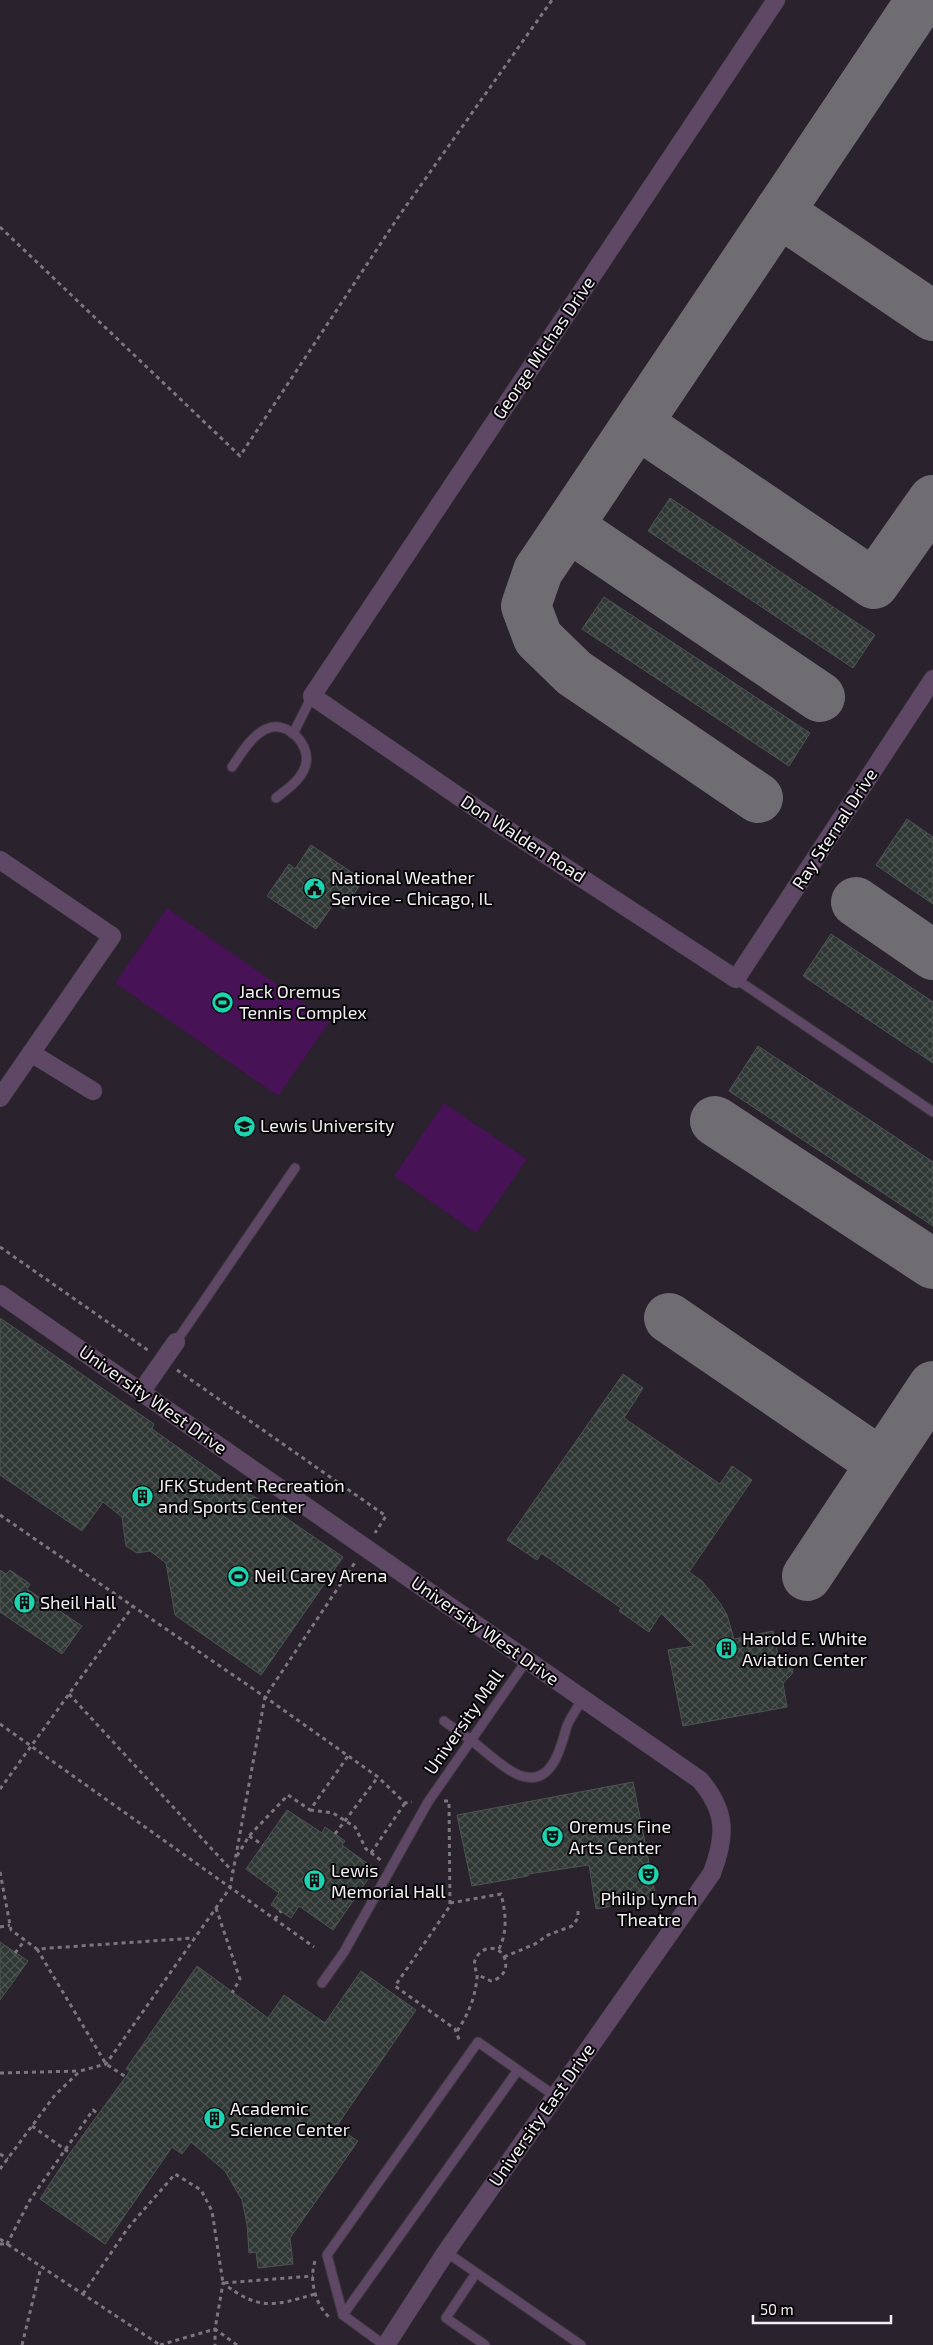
<svg xmlns="http://www.w3.org/2000/svg" width="933" height="2345" font-family="'Exo 2',sans-serif">
  <defs>
    <pattern id="building-cross-hatch" width="8" height="8" patternUnits="userSpaceOnUse" patternTransform="scale(1.25)"><rect width="8" height="8" fill="#303835"/><path d="M0 0l8 8M0 8l8-8" fill="none" stroke="#4e5553"/></pattern>
  </defs>
  <rect width="100%" height="100%" fill="#1e1b20"/>
  <rect fill="#2a222d" x="0" y="0" width="933" height="2345"/>
  <g fill="#471256">
    <polygon points="167,908 330,1021 278,1096 115,983"/>
    <polygon points="444,1103 527,1159 476,1233 394,1176"/>
  </g>
  <g fill="none" stroke-linecap="round" stroke-linejoin="round">
    <g stroke="#706d72" stroke-width="50">
      <polyline points="779,212 921,0"/>
      <polyline points="638,424 874,584 933,500"/>
      <polyline points="569,527 820,697"/>
      <polyline points="758,798 574,673 538,638 526,606 538,571 779,212 933,316"/>
      <polyline points="856,902 933,955"/>
      <polyline points="715,1121 933,1264"/>
      <polyline points="669,1318 881,1463"/>
      <polyline points="807,1576 933,1386"/>
    </g>
  </g>
  <g fill="url(#building-cross-hatch)" stroke="#4c5451">
    <polygon points="670,498 875,635 853,668 648,531"/>
    <polygon points="604,597 810,733 789,766 582,629"/>
    <polygon points="907,819 933,837 933,904 876,865"/>
    <polygon points="311,845 363,880 344,909 335,902 316,929 267,896 289,864 295,869"/>
    <polygon points="831,934 933,1002 933,1063 803,976"/>
    <polygon points="758,1046 933,1162 933,1226 729,1091"/>
    <polygon points="0,1318 154,1424 152,1429 223,1479 260,1500 343,1557 261,1675 175,1615 166,1563 150,1551 137,1553 126,1546 122,1517 103,1502 82,1531 0,1475"/>
    <polygon points="623,1374 643,1388 624,1418 720,1484 732,1466 752,1480 689,1572 702,1581 720,1603 727,1615 734,1639 773,1631 778,1655 789,1660 793,1669 792,1674 783,1683 787,1707 683,1726 668,1650 694,1646 661,1613 649,1632 619,1611 621,1608 541,1553 537,1560 507,1540"/>
    <polygon points="0,1570 6,1574 10,1570 30,1584 27,1589 82,1626 62,1654 0,1612"/>
    <polygon points="633,1782 656,1898 596,1909 589,1865 528,1874 528,1876 472,1886 457,1815"/>
    <polygon points="287,1810 322,1833 325,1827 345,1841 342,1845 375,1869 333,1930 299,1906 291,1918 271,1905 279,1893 246,1869"/>
    <polygon points="0,1942 28,1961 0,2000"/>
    <polygon points="197,1966 268,2018 284,1995 325,2023 361,1971 416,2010 336,2127 358,2141 290,2238 293,2264 258,2268 256,2252 249,2253 247,2224 242,2200 225,2171 191,2142 182,2154 172,2147 105,2244 40,2199 70,2153 130,2071 126,2069"/>
  </g>
  <g fill="none" stroke-linecap="round" stroke-linejoin="round">
    <defs>
      <g id="service">
        <polyline points="293,734 312,696"/>
        <path d="M232,767c9,-13 19,-31 34,-38 21,-10 47,17 39,38 -5,14 -18,22 -29,31"/>
        <polyline points="736,979 933,1112"/>
        <polyline points="176,1342 295,1168"/>
        <path d="M444,1721c9,7 19,13 28,20 20,14 57,58 80,24 8,-11 11,-27 15,-39 4,-10 10,-18 16,-27"/>
        <polyline points="322,1983 344,1952 428,1802 527,1660"/>
        <polyline points="446,2252 581,2345"/>
        <polyline points="476,2273 446,2318 485,2345"/>
        <polyline points="343,2315 518,2070"/>
        <polyline points="384,2345 343,2315 327,2255 478,2042 555,2096"/>
      </g>
      <g id="minor">
        <polyline points="776,0 312,696 499,824 736,979 933,679"/>
        <polyline points="0,860 112,936 0,1098"/>
        <polyline points="31,1053 93,1091"/>
        <path d="M0,1294l700,486c27,32 26,56 12,93l-266,379 -60,93"/>
        <polyline points="141,1392 176,1342"/>
      </g>
    </defs>
    <use href="#service" stroke="#3c393e" stroke-width="11"/>
    <use href="#minor" stroke="#3c393e" stroke-width="19"/>
    <g stroke="#7b787d" stroke-width="3" stroke-dasharray="4 4" stroke-linecap="butt">
      <polyline points="0,227 240,456 399,216 552,0"/>
      <polyline points="0,1247 149,1351"/>
      <polyline points="177,1370 386,1516 375,1533"/>
      <polyline points="0,1515 265,1697 378,1777 405,1803 412,1802"/>
      <polyline points="69,1694 233,1872"/>
      <polyline points="0,1724 314,1947"/>
      <polyline points="0,1789 133,1606"/>
      <polyline points="444,1801 449,1801 450,1906 395,1986 455,2029 460,2042"/>
      <polyline points="310,1810 333,1813 355,1827 366,1849 382,1861"/>
      <polyline points="335,1834 378,1777"/>
      <polyline points="249,1836 263,1845"/>
      <polyline points="371,1853 405,1803"/>
      <polyline points="237,1856 249,1836 288,1795 310,1810 348,1756"/>
      <polyline points="0,1872 11,1930 37,1949 194,1938"/>
      <path d="M450,1903l51,-9c5,20 7,38 -3,57"/>
      <polyline points="216,1908 240,1979 232,1993"/>
      <polyline points="275,1919 281,1911"/>
      <polyline points="0,1927 10,1925"/>
      <polyline points="37,1949 106,2064 126,2077"/>
      <polyline points="15,1953 25,1940"/>
      <polyline points="504,1957 535,1944 548,1935 572,1926 578,1918 578,1909"/>
      <path d="M457,2031c11,-16 18,-33 20,-53 1,-6 -4,-11 -2,-18 2,-5 6,-9 11,-11 20,-6 30,26 5,32l-13,-6"/>
      <polyline points="0,2073 79,2071"/>
      <polyline points="32,2126 70,2153"/>
      <polyline points="0,2154 8,2159"/>
      <polyline points="0,2169 55,2095 80,2071 106,2064 230,1888 265,1697 356,1561"/>
      <polyline points="0,2239 7,2244 30,2200 93,2110 98,2114"/>
      <polyline points="0,2244 7,2244 160,2345"/>
      <path d="M315,2261c-6,19 0,43 14,56"/>
      <polyline points="83,2294 128,2228 175,2174 201,2190 212,2211 223,2283 313,2276"/>
      <polyline points="22,2345 41,2267"/>
      <polyline points="160,2345 215,2329 215,2345"/>
      <path d="M237,2345l-22,-16 8,-46c36,28 51,23 92,11"/>
    </g>
    <use href="#service" stroke="#5f4766" stroke-width="9"/>
    <use href="#minor" stroke="#5f4766" stroke-width="18"/>
  </g>
  <defs>
    <symbol id="civic-disc" viewBox="-11 -11 22 22"><circle r="9.5" fill="#1bd5b1" stroke="#080608"/><path d="M-.6-6.5H3V-4.5H.6V-3L4-1V1h2V6H-6V1h2V-1L-.6-3ZM-1.2 2.5V6h2.4V2.5Z" fill="#111"/></symbol>
    <symbol id="stadium-disc" viewBox="-11 -11 22 22"><circle r="9.5" fill="#1bd5b1" stroke="#080608"/><path d="M0-5a6.5 5 0 1 0 0 10a6.5 5 0 1 0 0-10ZM-3.5-1.8h7v3.6h-7Z" fill="#111"/></symbol>
    <symbol id="university-disc" viewBox="-11 -11 22 22"><circle r="9.5" fill="#1bd5b1" stroke="#080608"/><path d="M0-5L7-2L0 1L-7-2ZM-4 1L0 2.5L4 1V4Q0 6-4 4Z" fill="#111"/></symbol>
    <symbol id="building-disc" viewBox="-11 -11 22 22"><circle r="9.5" fill="#1bd5b1" stroke="#080608"/><path d="M-4-6H4V6H1V3H-1V6H-4ZM-2.5-4.3h1.7v1.8h-1.7ZM.8-4.3h1.7v1.8H.8ZM-2.5-1h1.7V.8h-1.7ZM.8-1h1.7V.8H.8Z" fill="#111"/></symbol>
    <symbol id="theatre-disc" viewBox="-11 -11 22 22"><circle r="9.5" fill="#1bd5b1" stroke="#080608"/><path d="M-5-5.5Q0-4 5-5.5V0Q5 5 0 6Q-5 5-5 0ZM-3.3-2.5H-1v1.5H-3.3ZM1-2.5H3.3v1.5H1ZM-2.8 1Q0 5.5 2.8 1Z" fill="#111"/></symbol>
  </defs>
  <g fill-rule="evenodd">
    <use href="#civic-disc" x="302" y="876" width="25" height="25"/>
    <use href="#stadium-disc" x="210" y="990" width="25" height="25"/>
    <use href="#university-disc" x="232" y="1114" width="25" height="25"/>
    <use href="#building-disc" x="130" y="1484" width="25" height="25"/>
    <use href="#stadium-disc" x="226" y="1564" width="25" height="25"/>
    <use href="#building-disc" x="12" y="1590" width="25" height="25"/>
    <use href="#building-disc" x="714" y="1636" width="25" height="25"/>
    <use href="#theatre-disc" x="540" y="1824" width="25" height="25"/>
    <use href="#theatre-disc" x="636" y="1862" width="25" height="25"/>
    <use href="#building-disc" x="302" y="1868" width="25" height="25"/>
    <use href="#building-disc" x="202" y="2106" width="25" height="25"/>
  </g>
  <g text-anchor="middle" stroke-width="4" stroke-linejoin="round" paint-order="stroke">
    <g font-size="18" fill="#f2eff3" stroke="#080608">
      <text transform="translate(544 348) rotate(-56)" y="6">George Michas Drive</text>
      <text transform="translate(835 829) rotate(-57)" y="6">Ray Sternal Drive</text>
      <text transform="translate(523 839) rotate(33)" y="6">Don Walden Road</text>
      <text transform="translate(153 1400) rotate(35)" y="6">University West Drive</text>
      <text transform="translate(485 1631) rotate(35)" y="6">University West Drive</text>
      <text transform="translate(464 1722) rotate(-55)" y="6">University Mall</text>
      <text transform="translate(542 2115) rotate(-55)" y="6">University East Drive</text>
    </g>
    <g font-size="18" fill="#f2eff3" stroke="#080608" text-anchor="start">
      <text x="331" y="884">National Weather<tspan x="331" dy="21">Service - Chicago, IL</tspan></text>
      <text x="239" y="998">Jack Oremus<tspan x="239" dy="21">Tennis Complex</tspan></text>
      <text x="260" y="1132">Lewis University</text>
      <text x="158" y="1492">JFK Student Recreation<tspan x="158" dy="21">and Sports Center</tspan></text>
      <text x="254" y="1582">Neil Carey Arena</text>
      <text x="40" y="1609">Sheil Hall</text>
      <text x="742" y="1645">Harold E. White<tspan x="742" dy="21">Aviation Center</tspan></text>
      <text x="569" y="1833">Oremus Fine<tspan x="569" dy="21">Arts Center</tspan></text>
      <text x="331" y="1877">Lewis<tspan x="331" dy="21">Memorial Hall</tspan></text>
      <text x="649" y="1905" text-anchor="middle">Philip Lynch<tspan x="649" dy="21">Theatre</tspan></text>
      <text x="230" y="2115">Academic<tspan x="230" dy="21">Science Center</tspan></text>
    </g>
  </g>
  <path d="M753 2315v8h138v-8" fill="none" stroke="#f2eff3" stroke-width="2.5"/>
  <text x="760" y="2315" font-size="15" fill="#f2eff3" stroke="#080608" stroke-width="4" paint-order="stroke">50 m</text>
</svg>
